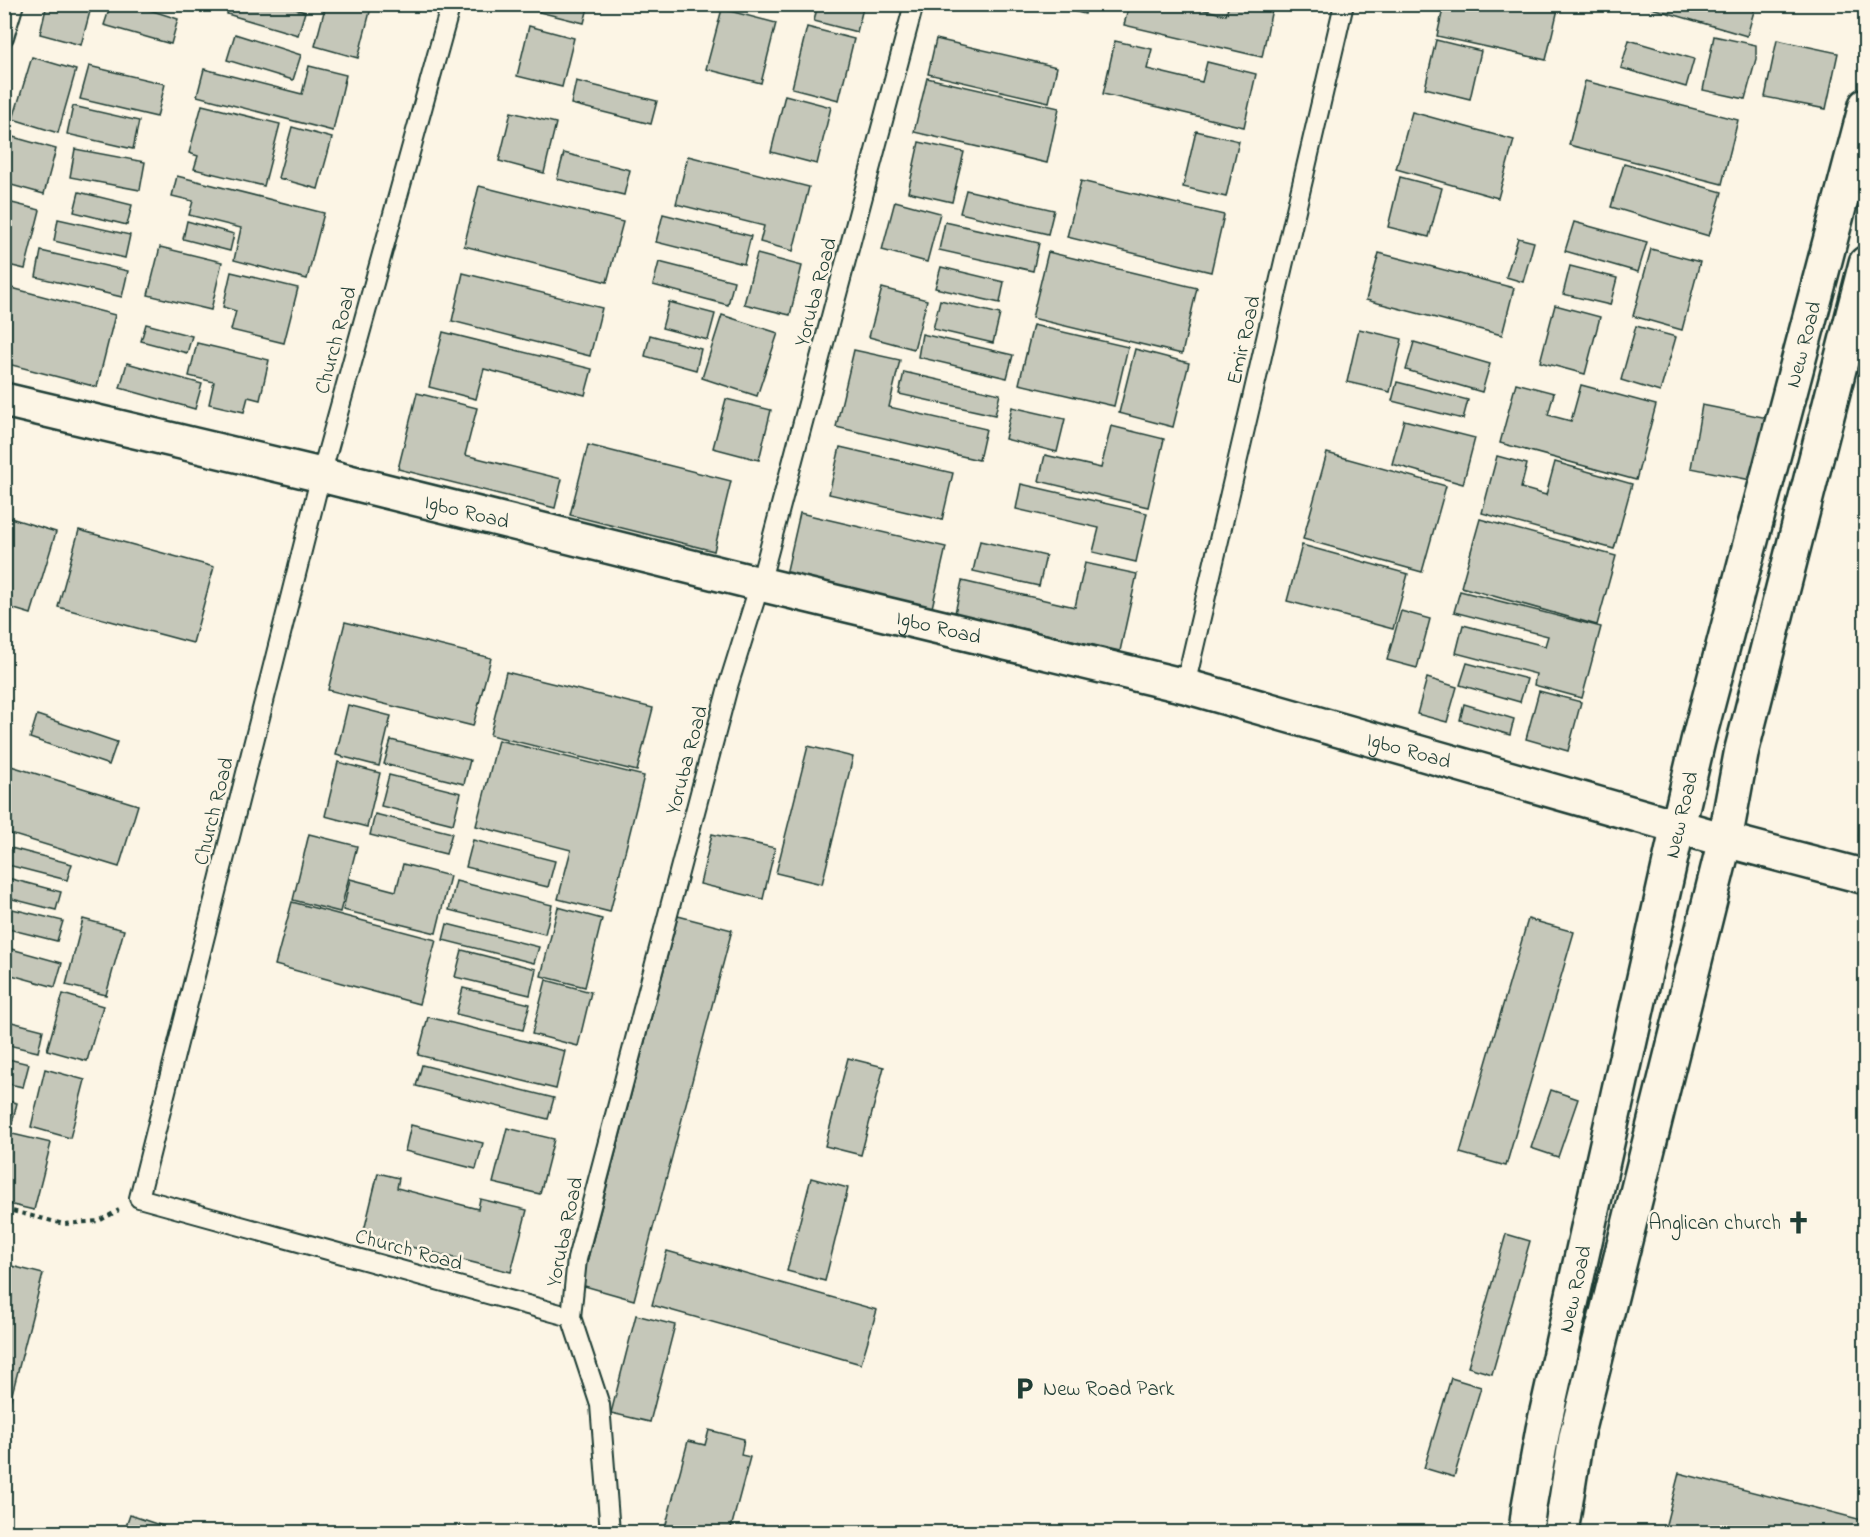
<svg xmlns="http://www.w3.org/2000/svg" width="1870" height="1537" font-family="'Indie Flower',sans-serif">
  <rect width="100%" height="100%" fill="#fcf5e5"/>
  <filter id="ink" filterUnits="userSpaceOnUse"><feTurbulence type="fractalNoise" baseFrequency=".0167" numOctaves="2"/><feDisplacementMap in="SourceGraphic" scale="12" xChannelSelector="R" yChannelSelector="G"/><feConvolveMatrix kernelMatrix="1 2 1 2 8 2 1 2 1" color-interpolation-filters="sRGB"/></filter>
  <g filter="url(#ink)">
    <g fill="#c5c7b9" stroke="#1f3d34" stroke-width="1.5">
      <polygon points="47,4 92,4 81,45 40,34"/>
      <polygon points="111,4 131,4 178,19 171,44 104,25"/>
      <polygon points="230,4 280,4 305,12 298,35 227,14"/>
      <polygon points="326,4 372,4 358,58 315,46"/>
      <polygon points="541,4 589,4 584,23 539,12"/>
      <polygon points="818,4 864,4 857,32 814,21"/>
      <polygon points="1045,4 1087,4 1085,14"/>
      <polygon points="1129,4 1181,4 1226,15 1228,8 1211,4 1273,4 1262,57 1124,25"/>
      <polygon points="1444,4 1537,4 1558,9 1546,60 1437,36"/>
      <polygon points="1652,4 1756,4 1747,36 1651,8"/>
      <polygon points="722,9 776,23 761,83 706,69"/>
      <polygon points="529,26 574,38 562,87 517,76"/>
      <polygon points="807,27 854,39 839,100 792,88"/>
      <polygon points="235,34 301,55 293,80 227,60"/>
      <polygon points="1714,36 1756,45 1756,59 1745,99 1703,90"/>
      <polygon points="936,39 1057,67 1049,102 928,74"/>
      <polygon points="1436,40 1481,51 1470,99 1425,88"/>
      <polygon points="1629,40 1694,59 1686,87 1621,68"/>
      <polygon points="1777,40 1838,53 1826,109 1765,97"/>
      <polygon points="1115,41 1152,49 1147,69 1202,82 1207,62 1256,74 1244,127 1103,94"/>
      <polygon points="32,57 76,70 58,133 13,119"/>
      <polygon points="89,66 165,84 157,117 80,99"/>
      <polygon points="309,66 346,75 333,131 197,96 204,69 302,94"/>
      <polygon points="927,78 1059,108 1047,163 914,132"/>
      <polygon points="576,81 657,101 651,124 571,104"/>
      <polygon points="1585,81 1738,120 1722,184 1569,145"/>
      <polygon points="785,95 831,107 817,164 771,152"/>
      <polygon points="202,105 280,124 264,186 194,169 198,156 189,153"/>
      <polygon points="73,106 139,121 133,149 67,134"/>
      <polygon points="511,112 556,123 544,173 499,161"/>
      <polygon points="1412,112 1514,140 1498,198 1396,169"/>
      <polygon points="292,127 332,138 318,189 278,178"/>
      <polygon points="1196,131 1239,141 1226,197 1183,187"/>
      <polygon points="13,137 56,149 44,194 4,183 4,170"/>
      <polygon points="919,142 964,152 952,202 908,192"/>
      <polygon points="75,149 145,162 140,190 70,177"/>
      <polygon points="564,153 630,170 624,195 557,179"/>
      <polygon points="688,156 809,187 793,251 760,242 764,226 676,204"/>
      <polygon points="1624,164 1722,192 1709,236 1611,207"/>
      <polygon points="177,176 324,213 307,279 234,260 241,228 189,215 193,201 172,196"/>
      <polygon points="1400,177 1442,188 1429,237 1388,227"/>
      <polygon points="1081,181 1224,215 1211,272 1067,237"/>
      <polygon points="479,186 623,222 607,282 464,246"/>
      <polygon points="966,190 1054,210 1048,234 960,213"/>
      <polygon points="79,192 132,205 127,225 74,212"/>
      <polygon points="4,201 40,210 25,269 4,264"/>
      <polygon points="895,201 940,213 927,262 882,250"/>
      <polygon points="663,214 751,236 744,264 656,242"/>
      <polygon points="58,219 130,235 125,258 54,241"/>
      <polygon points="187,221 234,234 230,251 183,239"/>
      <polygon points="945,222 1039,243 1033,271 939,250"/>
      <polygon points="1574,222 1647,242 1638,272 1565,251"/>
      <polygon points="1518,238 1534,242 1523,282 1506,277"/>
      <polygon points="160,247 222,262 211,310 148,295"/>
      <polygon points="1651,249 1700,262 1682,330 1633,316"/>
      <polygon points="41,251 128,271 122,297 36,277"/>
      <polygon points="1048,252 1197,288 1182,354 1032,318"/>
      <polygon points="1379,253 1514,288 1502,335 1366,300"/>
      <polygon points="757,254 802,266 790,315 744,304"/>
      <polygon points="659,262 734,281 728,305 653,285"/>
      <polygon points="1570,266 1617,278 1610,305 1563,294"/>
      <polygon points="941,267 1004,282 1000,303 935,288"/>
      <polygon points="231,272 298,288 284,343 231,330 236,311 223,307"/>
      <polygon points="463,273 602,308 590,356 452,321"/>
      <polygon points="4,286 115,315 97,387 4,363"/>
      <polygon points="882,288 927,300 914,349 869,337"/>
      <polygon points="940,300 1000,314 993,343 933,329"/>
      <polygon points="669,302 715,314 708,340 662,328"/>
      <polygon points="1555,305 1600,317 1585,374 1540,362"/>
      <polygon points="722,315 778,333 757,396 702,378"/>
      <polygon points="146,324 192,336 187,353 141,341"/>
      <polygon points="1033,325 1128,347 1114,406 1019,384"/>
      <polygon points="1636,326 1676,337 1660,392 1621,380"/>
      <polygon points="1359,329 1402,339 1390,392 1347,382"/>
      <polygon points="443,332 592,369 585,395 484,369 476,399 429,387"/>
      <polygon points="922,334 1013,355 1007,378 918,357"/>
      <polygon points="650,335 701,349 696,370 645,356"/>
      <polygon points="1414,342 1490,364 1482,392 1406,370"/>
      <polygon points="197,343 269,360 260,400 248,397 244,412 209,404 214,382 189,376"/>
      <polygon points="1135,349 1189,363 1173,427 1119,413"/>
      <polygon points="854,350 900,360 889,407 986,429 979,460 836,427"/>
      <polygon points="127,363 202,384 195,409 120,388"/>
      <polygon points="904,372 1000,394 995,415 899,394"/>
      <polygon points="1397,382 1468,400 1463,419 1392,401"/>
      <polygon points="1516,383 1554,393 1548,415 1571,421 1581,385 1656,405 1636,480 1500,443"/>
      <polygon points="417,393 477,408 465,455 562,479 555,508 398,469"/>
      <polygon points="726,399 771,410 759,460 713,448"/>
      <polygon points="1702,405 1778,420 1766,483 1691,468"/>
      <polygon points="1012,407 1065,419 1057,452 1005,439"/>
      <polygon points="1404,420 1475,438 1463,484 1392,464"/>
      <polygon points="1111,426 1164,439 1148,507 1039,481 1045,455 1101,468"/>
      <polygon points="588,445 731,481 714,551 570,515"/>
      <polygon points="840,447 953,473 942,520 829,494"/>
      <polygon points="1327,453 1446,486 1422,572 1303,539"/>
      <polygon points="1497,456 1527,464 1521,488 1546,495 1555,462 1632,484 1614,549 1482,513"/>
      <polygon points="1021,484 1147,513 1136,562 1093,552 1099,528 1016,509"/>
      <polygon points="800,513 946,547 931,612 785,579"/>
      <polygon points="4,516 56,532 31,614 4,606"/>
      <polygon points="1480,519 1616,556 1597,625 1461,587"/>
      <polygon points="79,530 214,567 193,643 58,607"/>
      <polygon points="980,541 1046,556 1039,586 973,571"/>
      <polygon points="1302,545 1408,574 1393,629 1287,601"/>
      <polygon points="1085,563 1137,574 1120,651 955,613 962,581 1075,607"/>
      <polygon points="1460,591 1601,627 1582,698 1534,685 1536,674 1456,653 1463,625 1545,646 1548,636 1454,612"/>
      <polygon points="1401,611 1430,619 1417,668 1387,660"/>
      <polygon points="345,622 491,658 473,726 328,690"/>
      <polygon points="1467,663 1527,679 1520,702 1460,685"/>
      <polygon points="506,672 653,708 637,771 490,735"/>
      <polygon points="1427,678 1457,687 1447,722 1417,714"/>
      <polygon points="1539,691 1581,702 1568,751 1526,739"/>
      <polygon points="1464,704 1514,719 1510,735 1460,720"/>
      <polygon points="348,705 391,716 379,766 336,755"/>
      <polygon points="37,715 117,742 109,765 30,738"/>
      <polygon points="391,740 470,760 464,784 384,764"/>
      <polygon points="498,740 644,776 610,912 558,899 571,850 476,826"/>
      <polygon points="808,746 853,757 822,884 776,873"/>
      <polygon points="338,762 380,773 367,827 325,816"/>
      <polygon points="11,766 138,805 119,867 4,832 4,789"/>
      <polygon points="389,775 461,793 453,824 381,806"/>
      <polygon points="1866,810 1866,837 1859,835"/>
      <polygon points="375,814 452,833 446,854 370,835"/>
      <polygon points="309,834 357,846 340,912 293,900"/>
      <polygon points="712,834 775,848 763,899 700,884"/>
      <polygon points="473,840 555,861 548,887 466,867"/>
      <polygon points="7,847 72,864 67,880 4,864"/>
      <polygon points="403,864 450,876 436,933 343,910 350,879 396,891"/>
      <polygon points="4,877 61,892 56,910 4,897"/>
      <polygon points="456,881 552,905 545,934 449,910"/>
      <polygon points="292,902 436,940 419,1004 275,965"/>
      <polygon points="4,907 63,921 57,941 4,928"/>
      <polygon points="558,907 602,919 585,987 541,976"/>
      <polygon points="678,916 732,930 634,1300 581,1285"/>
      <polygon points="83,919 124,930 106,995 66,985"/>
      <polygon points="1528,919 1574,932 1506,1166 1460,1153"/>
      <polygon points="447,924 539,947 534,963 443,940"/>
      <polygon points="4,947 62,963 55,987 4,973"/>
      <polygon points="462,950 536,969 530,995 455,977"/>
      <polygon points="546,980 591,992 578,1046 532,1034"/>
      <polygon points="463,988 530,1004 523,1030 456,1014"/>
      <polygon points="63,994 103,1006 87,1061 47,1050"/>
      <polygon points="428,1017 565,1051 556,1089 418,1055"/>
      <polygon points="4,1020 43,1030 38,1052 4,1044"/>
      <polygon points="4,1058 29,1064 23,1087 4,1083"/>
      <polygon points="848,1058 884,1067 861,1155 825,1146"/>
      <polygon points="422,1065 554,1098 548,1119 416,1086"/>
      <polygon points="45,1069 85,1080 70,1138 31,1127"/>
      <polygon points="1551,1090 1578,1099 1558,1157 1531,1148"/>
      <polygon points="4,1100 17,1103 11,1127 4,1125"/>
      <polygon points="411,1125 483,1143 476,1169 405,1151"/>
      <polygon points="507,1128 554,1139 540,1194 493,1183"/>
      <polygon points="4,1132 51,1143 34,1210 4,1203"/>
      <polygon points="378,1173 399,1178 397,1188 478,1209 480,1199 527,1210 511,1272 363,1235"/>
      <polygon points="811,1178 848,1188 825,1281 787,1271"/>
      <polygon points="1506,1234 1530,1241 1492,1374 1468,1367"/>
      <polygon points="667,1251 877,1310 861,1364 652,1305"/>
      <polygon points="4,1264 43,1274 4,1425"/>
      <polygon points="636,1315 675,1325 650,1422 611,1413"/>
      <polygon points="1451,1378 1481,1387 1454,1477 1424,1468"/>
      <polygon points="709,1430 744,1439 741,1455 750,1457 730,1532 664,1532 688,1441 705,1445"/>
      <polygon points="1679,1473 1866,1521 1866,1532 1664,1532"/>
      <polygon points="130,1515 180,1532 124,1532"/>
    </g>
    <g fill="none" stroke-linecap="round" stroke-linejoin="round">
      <defs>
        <g id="service">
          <polyline points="451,4 321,475 139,1198 571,1317"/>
          <polyline points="4,37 14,4"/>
          <polyline points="1185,686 1344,4"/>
          <polyline points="610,1532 600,1405 571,1317 577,1259 729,683 760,584 914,4"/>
        </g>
        <g id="tertiary">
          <path id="s1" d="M4,400l317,75 439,109 425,102 540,154 141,37"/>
          <path id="s2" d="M1526,1532l3,-26 14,-77 135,-603 20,-85 168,-636"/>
          <polyline points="1561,1532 1576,1437 1725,840 1742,749 1866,263"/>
        </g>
      </defs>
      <use href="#service" stroke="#1f3d34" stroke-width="22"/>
      <use href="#tertiary" stroke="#1f3d34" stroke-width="38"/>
      <polyline stroke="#1f3d34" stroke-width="4" stroke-dasharray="4.5 4.5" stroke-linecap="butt" points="4,1209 64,1224 99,1221 119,1210"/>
      <use href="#service" stroke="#fcf5e5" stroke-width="18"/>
      <use href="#tertiary" stroke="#fcf5e5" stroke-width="33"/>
    </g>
  </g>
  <defs>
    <symbol id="church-bare" viewBox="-9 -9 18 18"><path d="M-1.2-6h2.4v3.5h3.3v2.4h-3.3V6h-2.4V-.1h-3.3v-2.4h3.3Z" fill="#1f3d34" stroke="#fcf5e5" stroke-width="2.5" paint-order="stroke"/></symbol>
    <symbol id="parking-bare" viewBox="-9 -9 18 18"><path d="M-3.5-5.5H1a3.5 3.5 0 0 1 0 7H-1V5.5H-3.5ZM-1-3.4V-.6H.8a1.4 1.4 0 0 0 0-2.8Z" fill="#1f3d34" stroke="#fcf5e5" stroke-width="2.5" paint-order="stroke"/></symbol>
  </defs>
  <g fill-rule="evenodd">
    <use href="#church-bare" x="1782" y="1206" width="33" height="33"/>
    <use href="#parking-bare" x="1008" y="1372" width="33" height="33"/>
  </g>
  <g text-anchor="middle" stroke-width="5" stroke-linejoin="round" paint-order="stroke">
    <g font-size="21" fill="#1f3d34" stroke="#fcf5e5">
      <text transform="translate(815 292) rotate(-75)" y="7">Yoruba Road</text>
      <text transform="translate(335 340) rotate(-75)" y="7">Church Road</text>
      <text transform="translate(1243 340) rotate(-77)" y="7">Emir Road</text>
      <text dy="7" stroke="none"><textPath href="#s2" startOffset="1220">New Road</textPath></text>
      <text dy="7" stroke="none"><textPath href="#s1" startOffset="476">Igbo Road</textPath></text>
      <text dy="7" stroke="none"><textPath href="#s1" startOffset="962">Igbo Road</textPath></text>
      <text dy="7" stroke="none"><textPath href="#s1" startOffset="1448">Igbo Road</textPath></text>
      <text transform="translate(686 760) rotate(-75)" y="7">Yoruba Road</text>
      <text transform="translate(213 811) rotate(-76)" y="7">Church Road</text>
      <text dy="7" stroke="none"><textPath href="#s2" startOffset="734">New Road</textPath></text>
      <text transform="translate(564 1232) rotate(-78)" y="7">Yoruba Road</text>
      <text transform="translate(409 1249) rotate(15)" y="7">Church Road</text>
      <text dy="7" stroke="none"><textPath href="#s2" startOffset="248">New Road</textPath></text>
    </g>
    <g font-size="21" fill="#1f3d34" stroke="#fcf5e5" text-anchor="end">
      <text x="1781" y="1229">Anglican church</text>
      <text x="1043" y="1395" text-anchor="start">New Road Park</text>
    </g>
  </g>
  <rect width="1870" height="1537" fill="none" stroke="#fcf5e5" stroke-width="24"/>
  <rect x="12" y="12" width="1846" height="1513" fill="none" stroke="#1f3d34" stroke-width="2" filter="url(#ink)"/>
</svg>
